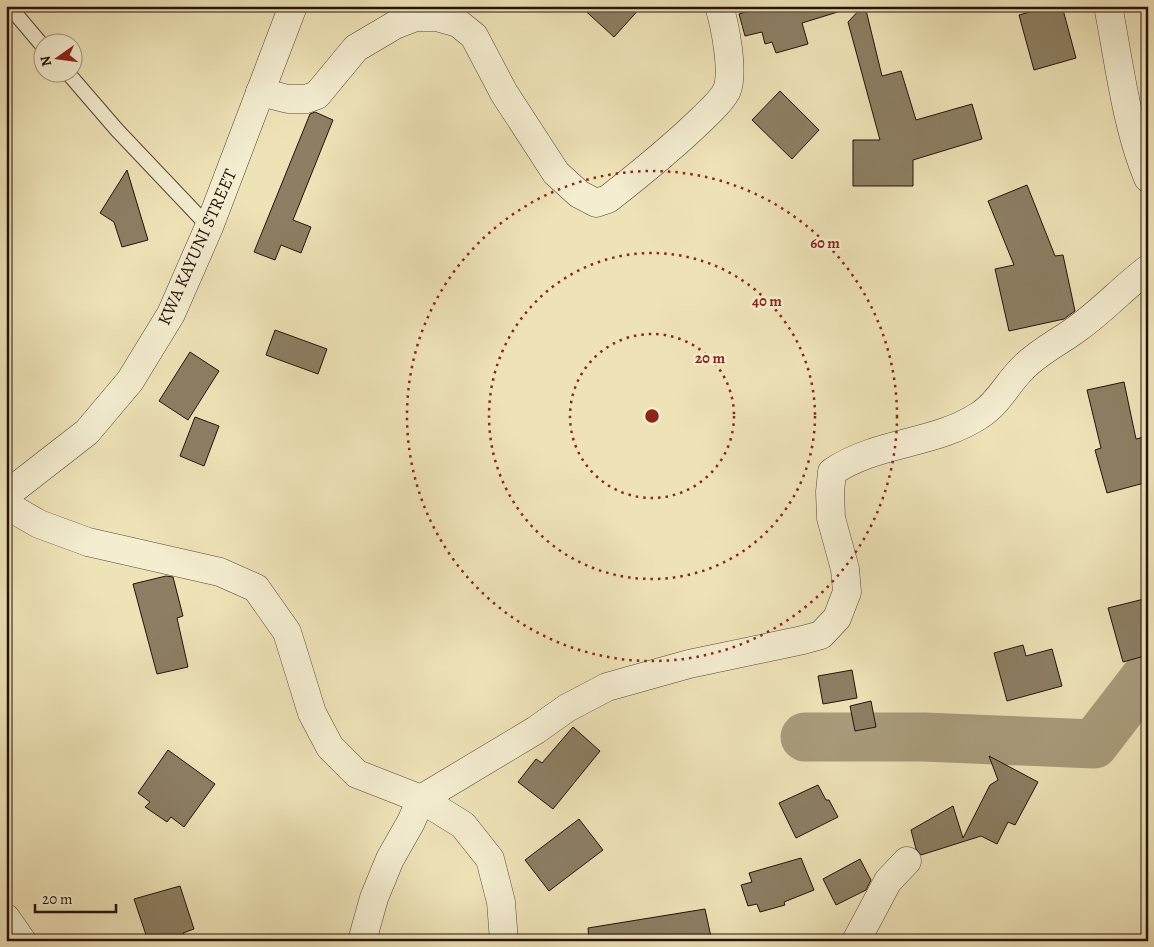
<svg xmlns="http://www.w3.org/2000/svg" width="1154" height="947" font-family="Alegreya,serif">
  <rect width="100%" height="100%" fill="#eee3b7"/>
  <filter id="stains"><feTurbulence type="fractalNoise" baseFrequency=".004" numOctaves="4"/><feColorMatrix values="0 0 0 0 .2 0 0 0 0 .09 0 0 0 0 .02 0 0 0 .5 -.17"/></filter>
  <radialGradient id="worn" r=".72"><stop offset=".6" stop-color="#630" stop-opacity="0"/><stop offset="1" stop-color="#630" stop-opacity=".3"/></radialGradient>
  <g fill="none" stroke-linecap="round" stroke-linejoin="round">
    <polyline stroke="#a99c7c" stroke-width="49" points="805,737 924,737 1094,744 1148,674"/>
  </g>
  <g fill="#8d7f64" stroke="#24120a">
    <polygon points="580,6 642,6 614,37"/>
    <polygon points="766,6 840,6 841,11 802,23 808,44 776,53 772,42 765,44 762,32 745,36 739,14"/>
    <polygon points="863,6 865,6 882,76 901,71 916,120 972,104 982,139 913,160 913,186 853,186 853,140 880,140 848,22"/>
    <polygon points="1051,6 1062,6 1076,58 1034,70 1019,15"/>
    <polygon points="780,91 819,130 792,159 752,120"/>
    <polygon points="315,112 333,120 293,220 311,227 301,253 281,245 275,260 254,252 310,114"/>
    <polygon points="127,170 148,240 122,247 114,222 100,213"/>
    <polygon points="1027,185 1055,256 1063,255 1075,311 1064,319 1009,331 995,269 1014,265 988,201"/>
    <polygon points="275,330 327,349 318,374 266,355"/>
    <polygon points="190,352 219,371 188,420 159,401"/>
    <polygon points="1124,382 1136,439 1148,436 1148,482 1107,493 1095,450 1101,448 1087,390"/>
    <polygon points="195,417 219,426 204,466 180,456"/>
    <polygon points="166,576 173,577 183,616 177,618 188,667 157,674 133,584"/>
    <polygon points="1148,598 1148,655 1123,662 1108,608"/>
    <polygon points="1023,645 1026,656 1052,649 1062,686 1007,701 994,653"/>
    <polygon points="852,670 857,698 823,704 818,676"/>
    <polygon points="871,701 876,727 855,731 850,706"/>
    <polygon points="573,727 600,751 553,809 518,782 536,759 542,763"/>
    <polygon points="168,750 215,784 184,827 171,817 167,822 145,807 150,802 138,793"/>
    <polygon points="989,756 1038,782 1015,825 1008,822 997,844 981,836 921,855 916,849 911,830 953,806 963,838 990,785 998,780"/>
    <polygon points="818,785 826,800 829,800 838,817 796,838 779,803"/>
    <polygon points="579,819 603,850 549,891 525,860"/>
    <polygon points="801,858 814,890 784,902 785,905 760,912 757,904 748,906 741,885 752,882 749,873"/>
    <polygon points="860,859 871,880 866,890 836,905 823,879"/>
    <polygon points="180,886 194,929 183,933 189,941 148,941 134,899"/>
    <polygon points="705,909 711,937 691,941 589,941 588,928"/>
  </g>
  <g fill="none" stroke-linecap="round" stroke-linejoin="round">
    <defs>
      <g id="service">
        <polyline points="9,6 42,45"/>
        <polyline points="67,72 117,130 209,227"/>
      </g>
      <g id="minor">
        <path d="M1108,6c11,55 18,120 40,172"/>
        <path d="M260,92l28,7h18l11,-4 39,-47 39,-23 21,-8h21l21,6 16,13 30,57 52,80 23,21 17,9 12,-4c32,-25 64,-51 94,-80 8,-8 20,-18 25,-29 7,-19 -2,-65 -8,-84"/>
        <polyline points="6,505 39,524 88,542 220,572 256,588 287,632 312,713 330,747 357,774 421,799 463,825 490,859 501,902 504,941"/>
        <path d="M362,941l12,-43 16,-39 21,-37 10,-23 115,-69 31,-22 40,-21 82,-23 114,-24 18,-5 16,-17 10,-26 -2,-23 -14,-51 -1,-26 2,-20c45,-31 103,-27 148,-57 19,-12 27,-32 43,-47 15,-16 38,-27 55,-40 25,-18 46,-41 70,-59"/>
        <polyline points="856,941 888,881 907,861"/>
      </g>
      <g id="tertiary">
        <polyline points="6,495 87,432 130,381 171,314 209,227 293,6"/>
        <polyline points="6,918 22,941"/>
      </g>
    </defs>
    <use href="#service" stroke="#564635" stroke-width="16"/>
    <use href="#minor" stroke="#564635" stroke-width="29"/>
    <use href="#tertiary" stroke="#564635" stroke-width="29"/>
    <use href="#service" stroke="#f4edd0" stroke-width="14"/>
    <use href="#minor" stroke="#f4edd0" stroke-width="28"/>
    <use href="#tertiary" stroke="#f4edd0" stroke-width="28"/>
  </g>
  <g fill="none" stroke="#8f2418" stroke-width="2.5" stroke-dasharray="2.5 5">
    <circle cx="652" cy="416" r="82"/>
    <circle cx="652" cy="416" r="163"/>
    <circle cx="652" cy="416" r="245"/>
  </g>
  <g text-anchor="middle" stroke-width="5" stroke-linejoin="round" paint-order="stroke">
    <g font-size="18" fill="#24120a" stroke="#f4edd0">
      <text transform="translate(197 247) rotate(-66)" y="6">KWA KAYUNI STREET</text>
    </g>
  </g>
  <circle cx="652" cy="416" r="8" fill="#8f2418" stroke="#f4edd0" stroke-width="2.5"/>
  <g font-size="15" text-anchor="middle" font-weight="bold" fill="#8f2418" stroke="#f4edd0" stroke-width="5" stroke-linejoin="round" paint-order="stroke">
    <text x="825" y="248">60 m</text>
    <text x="767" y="306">40 m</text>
    <text x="710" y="363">20 m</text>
  </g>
  <rect width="1154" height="947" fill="none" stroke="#eee3b7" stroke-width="25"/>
  <rect x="8" y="8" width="1139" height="932" fill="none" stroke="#24120a" stroke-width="2.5"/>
  <rect x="12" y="12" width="1129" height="922" fill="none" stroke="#24120a"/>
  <g transform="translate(58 58) rotate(256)"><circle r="24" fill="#f4edd0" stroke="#a19581"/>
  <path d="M0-4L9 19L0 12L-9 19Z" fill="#8f2418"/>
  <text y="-8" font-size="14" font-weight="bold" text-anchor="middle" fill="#24120a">N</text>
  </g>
  <path d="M35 904v8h81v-8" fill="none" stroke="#24120a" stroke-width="2.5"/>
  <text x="42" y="904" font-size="15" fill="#24120a" stroke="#f4edd0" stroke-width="4" paint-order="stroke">20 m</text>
  <rect width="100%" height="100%" filter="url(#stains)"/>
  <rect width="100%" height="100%" fill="url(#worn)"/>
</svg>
